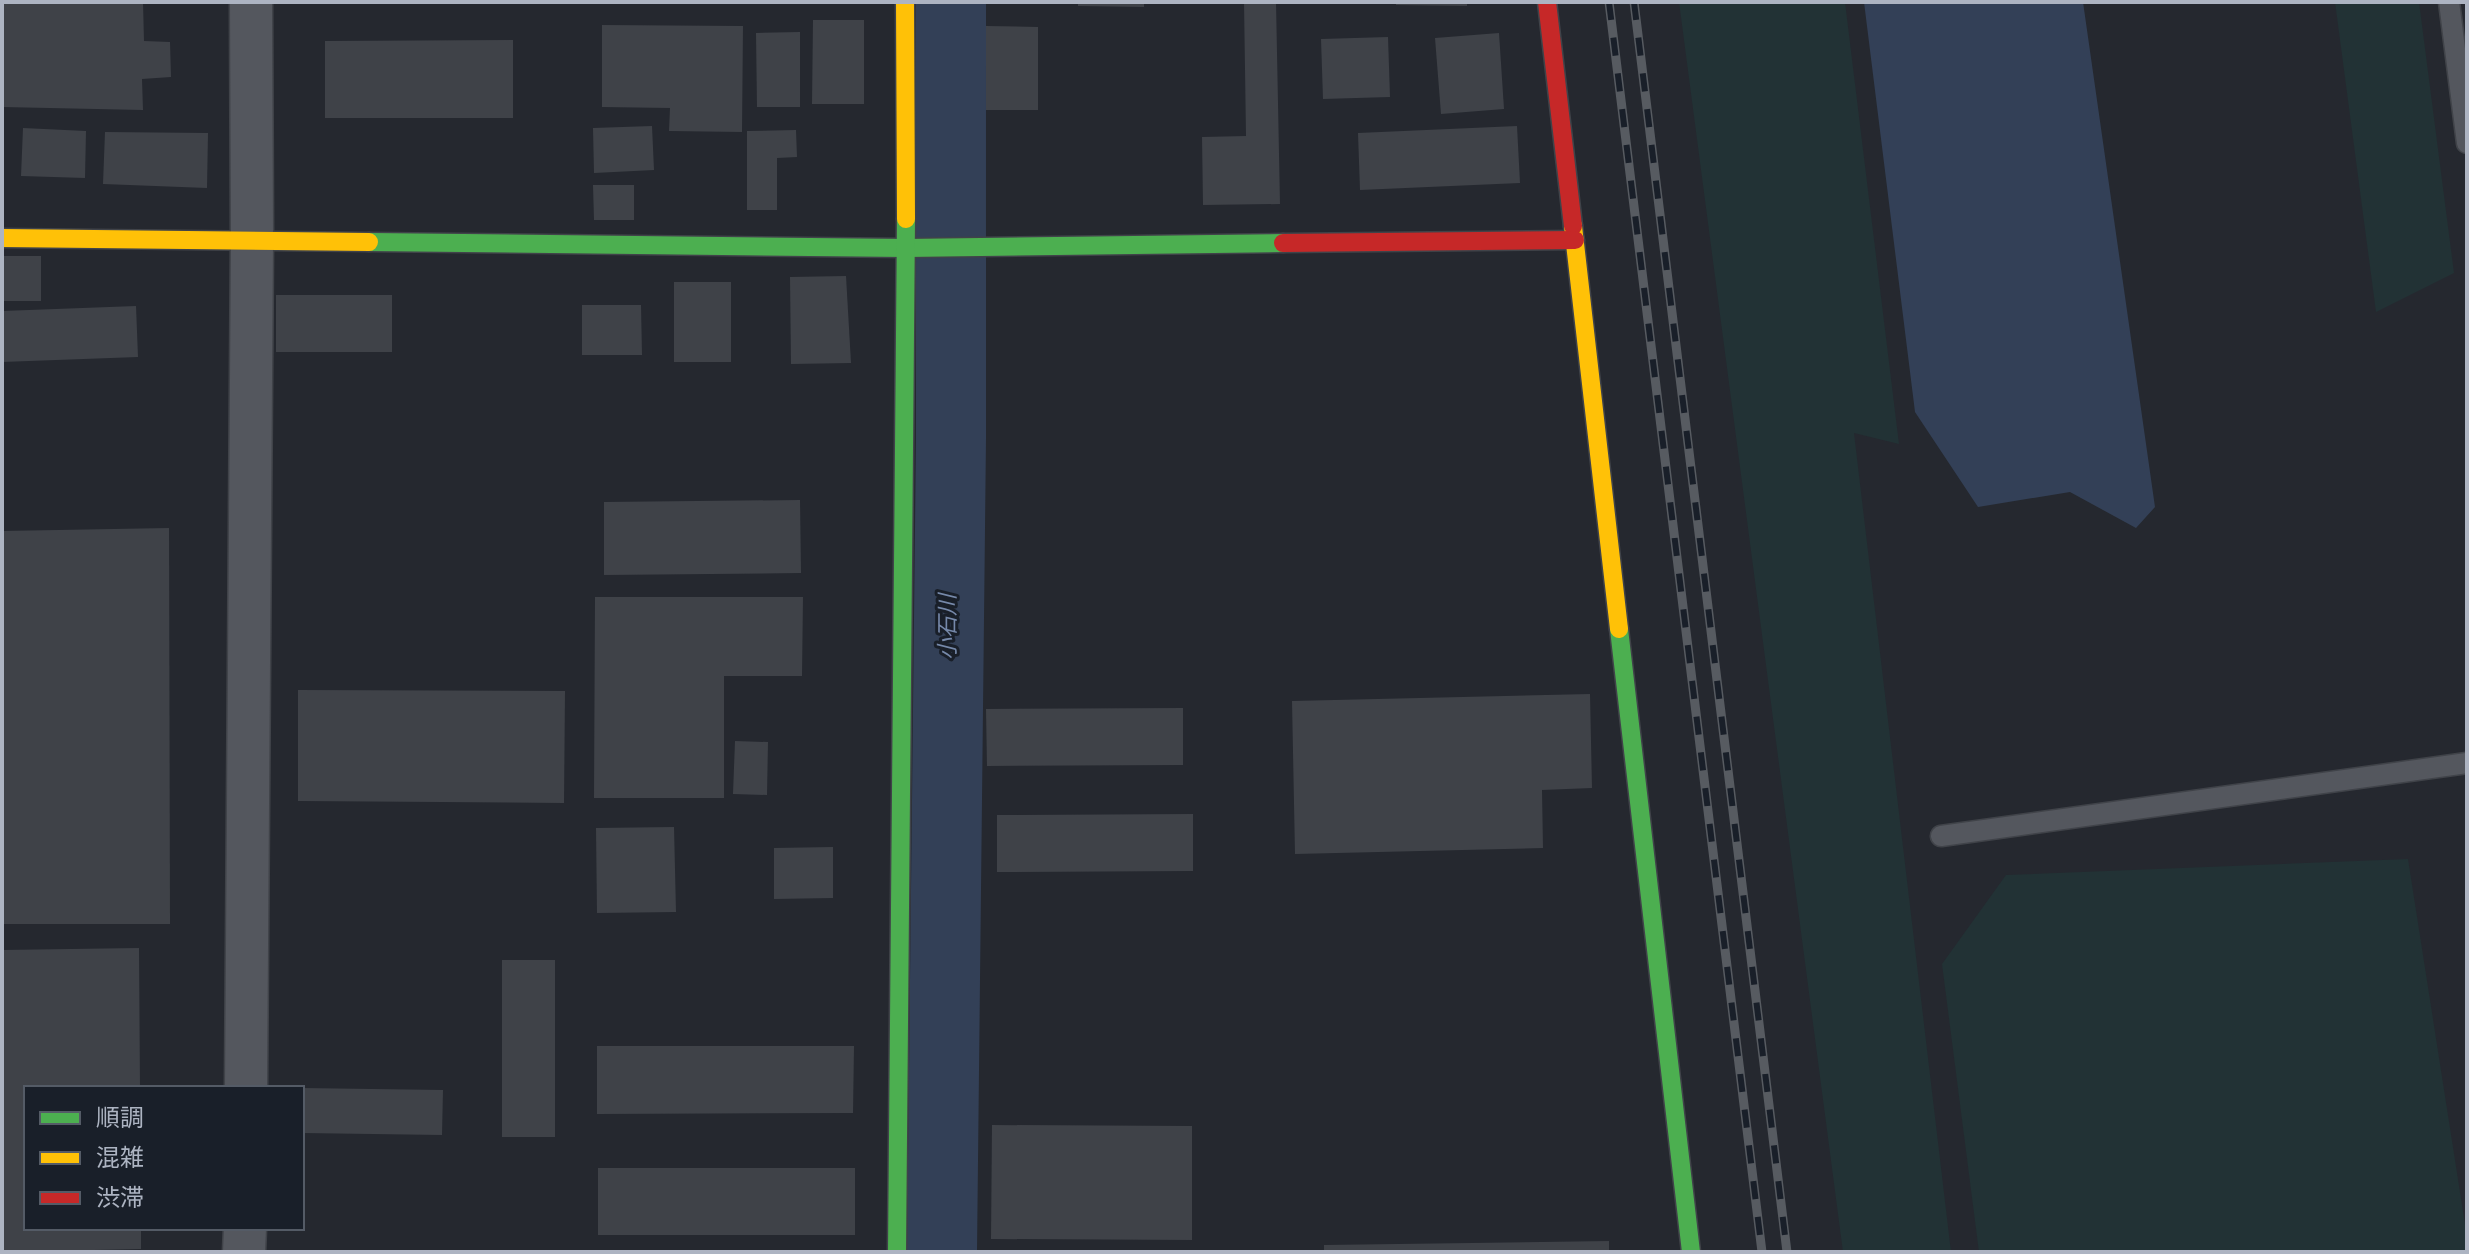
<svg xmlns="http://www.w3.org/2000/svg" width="2469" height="1254" font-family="'DM Sans','Noto Sans JP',sans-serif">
  <rect width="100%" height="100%" fill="#25282f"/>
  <g fill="#223235">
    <polygon points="1679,2 1845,2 1899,444 1854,433 1951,1252 1843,1252"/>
    <polygon points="2335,2 2419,2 2454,273 2376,312"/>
    <polygon points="2408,859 2467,1237 2467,1252 1979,1252 1942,964 2006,875"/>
  </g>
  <polygon fill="#334057" points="1864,2 2083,2 2155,507 2136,528 2070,492 1978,507 1915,412"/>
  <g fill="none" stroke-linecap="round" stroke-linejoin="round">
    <polyline stroke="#334057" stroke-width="70" points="942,1252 951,438 951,2"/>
  </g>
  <g fill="#3f4248">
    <polygon points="2,2 143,2 144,41 170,42 171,77 142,79 143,110 2,107"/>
    <polygon points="1078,2 1144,2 1144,7 1078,6"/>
    <polygon points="1244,2 1276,2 1280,204 1203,205 1202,137 1246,136"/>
    <polygon points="1396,2 1467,2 1467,6 1396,5"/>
    <polygon points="813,20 864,20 864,104 812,104"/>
    <polygon points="602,25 743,26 742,132 669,131 670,108 602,107"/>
    <polygon points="986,26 1038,27 1038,110 986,110"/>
    <polygon points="800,32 800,107 757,107 756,33"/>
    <polygon points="1499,33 1504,109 1441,114 1435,38"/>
    <polygon points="1388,37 1390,97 1323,99 1321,39"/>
    <polygon points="513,40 513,118 325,118 325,41"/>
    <polygon points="652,126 654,170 594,173 593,128"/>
    <polygon points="1517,126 1520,183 1360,190 1358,133"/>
    <polygon points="23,128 86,131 85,178 21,176"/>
    <polygon points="796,130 797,157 777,158 777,210 747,210 747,131"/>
    <polygon points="105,132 208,133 207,188 103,184"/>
    <polygon points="593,185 634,185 634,220 594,220"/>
    <rect x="2" y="256" width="39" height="45"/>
    <polygon points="846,276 851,363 791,364 790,277"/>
    <rect x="674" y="282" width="57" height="80"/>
    <rect x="276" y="295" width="116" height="57"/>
    <polygon points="582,305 641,305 642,355 582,355"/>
    <polygon points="136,306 138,357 2,362 2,311"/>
    <polygon points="800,500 801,573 604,575 604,502"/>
    <polygon points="169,528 170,924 2,924 2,531"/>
    <polygon points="595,597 803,597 802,676 724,676 724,798 594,798"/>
    <polygon points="298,690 565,691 564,803 298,801"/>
    <polygon points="1590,694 1592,788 1542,790 1543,848 1295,854 1292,701"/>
    <polygon points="1183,708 1183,765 987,766 986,709"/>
    <polygon points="735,741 768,742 767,795 733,794"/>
    <polygon points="1193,814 1193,871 997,872 997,815"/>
    <polygon points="674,827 676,912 597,913 596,828"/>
    <polygon points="833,847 833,898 774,899 774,848"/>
    <polygon points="139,948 140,1088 26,1088 26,1228 141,1228 141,1249 2,1252 2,950"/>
    <rect x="502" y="960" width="53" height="177"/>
    <polygon points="597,1046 854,1046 853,1113 597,1114"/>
    <polygon points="302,1088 443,1090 442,1135 302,1133"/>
    <polygon points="992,1125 1192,1126 1192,1240 991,1239"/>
    <rect x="598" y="1168" width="257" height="67"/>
    <polygon points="1609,1241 1609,1252 1324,1252 1324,1245"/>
  </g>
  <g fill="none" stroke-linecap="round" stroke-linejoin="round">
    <defs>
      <g id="lane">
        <polyline points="2449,2 2467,143"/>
        <polyline points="1941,836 2467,763"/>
      </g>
      <g id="street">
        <polyline points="246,1088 252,239 251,2"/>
        <polyline points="244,1252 245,1228"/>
      </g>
      <g id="fast">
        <polyline points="369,242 906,248 1283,243"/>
        <polyline points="1619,629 1691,1252"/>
        <polyline points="897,1252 906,219"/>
      </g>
      <g id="slow">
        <polyline points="905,2 906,219"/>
        <polyline points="1573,226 1619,629"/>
        <polyline points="2,238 369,242"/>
      </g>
      <g id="jam">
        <polyline points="1547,2 1573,226"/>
        <polyline points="1283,243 1575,240"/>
      </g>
    </defs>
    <use href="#lane" stroke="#404349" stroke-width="23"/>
    <use href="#street" stroke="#404349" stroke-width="45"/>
    <use href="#fast" stroke="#404349" stroke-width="21"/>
    <use href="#slow" stroke="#404349" stroke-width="21"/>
    <use href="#jam" stroke="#404349" stroke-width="21"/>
    <use href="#lane" stroke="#54575e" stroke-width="20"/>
    <use href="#street" stroke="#54575e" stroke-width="42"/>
    <use href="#fast" stroke="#4caf50" stroke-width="18"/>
    <use href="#slow" stroke="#ffc107" stroke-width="18"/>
    <use href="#jam" stroke="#c62828" stroke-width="18"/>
    <defs>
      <g id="rail">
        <polyline points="1609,2 1762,1252"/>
        <polyline points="1634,2 1787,1252"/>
      </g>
    </defs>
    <use href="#rail" stroke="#575b61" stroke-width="9"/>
    <use href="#rail" stroke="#191f29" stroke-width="6" stroke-dasharray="18" stroke-linecap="butt"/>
  </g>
  <g text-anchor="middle" stroke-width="6" stroke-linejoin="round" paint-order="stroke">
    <g font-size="22" font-style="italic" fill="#7689aa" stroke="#191f29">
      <text transform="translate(947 627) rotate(-90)" y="8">小石川</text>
    </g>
  </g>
  <rect width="2469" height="1254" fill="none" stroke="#adb4c2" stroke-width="8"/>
  <rect x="24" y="1086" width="280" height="144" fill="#191f29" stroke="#545b66" stroke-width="2"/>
  <rect x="40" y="1112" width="40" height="12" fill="#4caf50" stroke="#545b66" stroke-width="2"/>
  <text x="96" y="1126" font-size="24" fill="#adb4c2">順調</text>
  <rect x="40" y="1152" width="40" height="12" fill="#ffc107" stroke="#545b66" stroke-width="2"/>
  <text x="96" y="1166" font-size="24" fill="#adb4c2">混雑</text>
  <rect x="40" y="1192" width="40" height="12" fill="#c62828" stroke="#545b66" stroke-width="2"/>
  <text x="96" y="1206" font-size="24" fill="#adb4c2">渋滞</text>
</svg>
